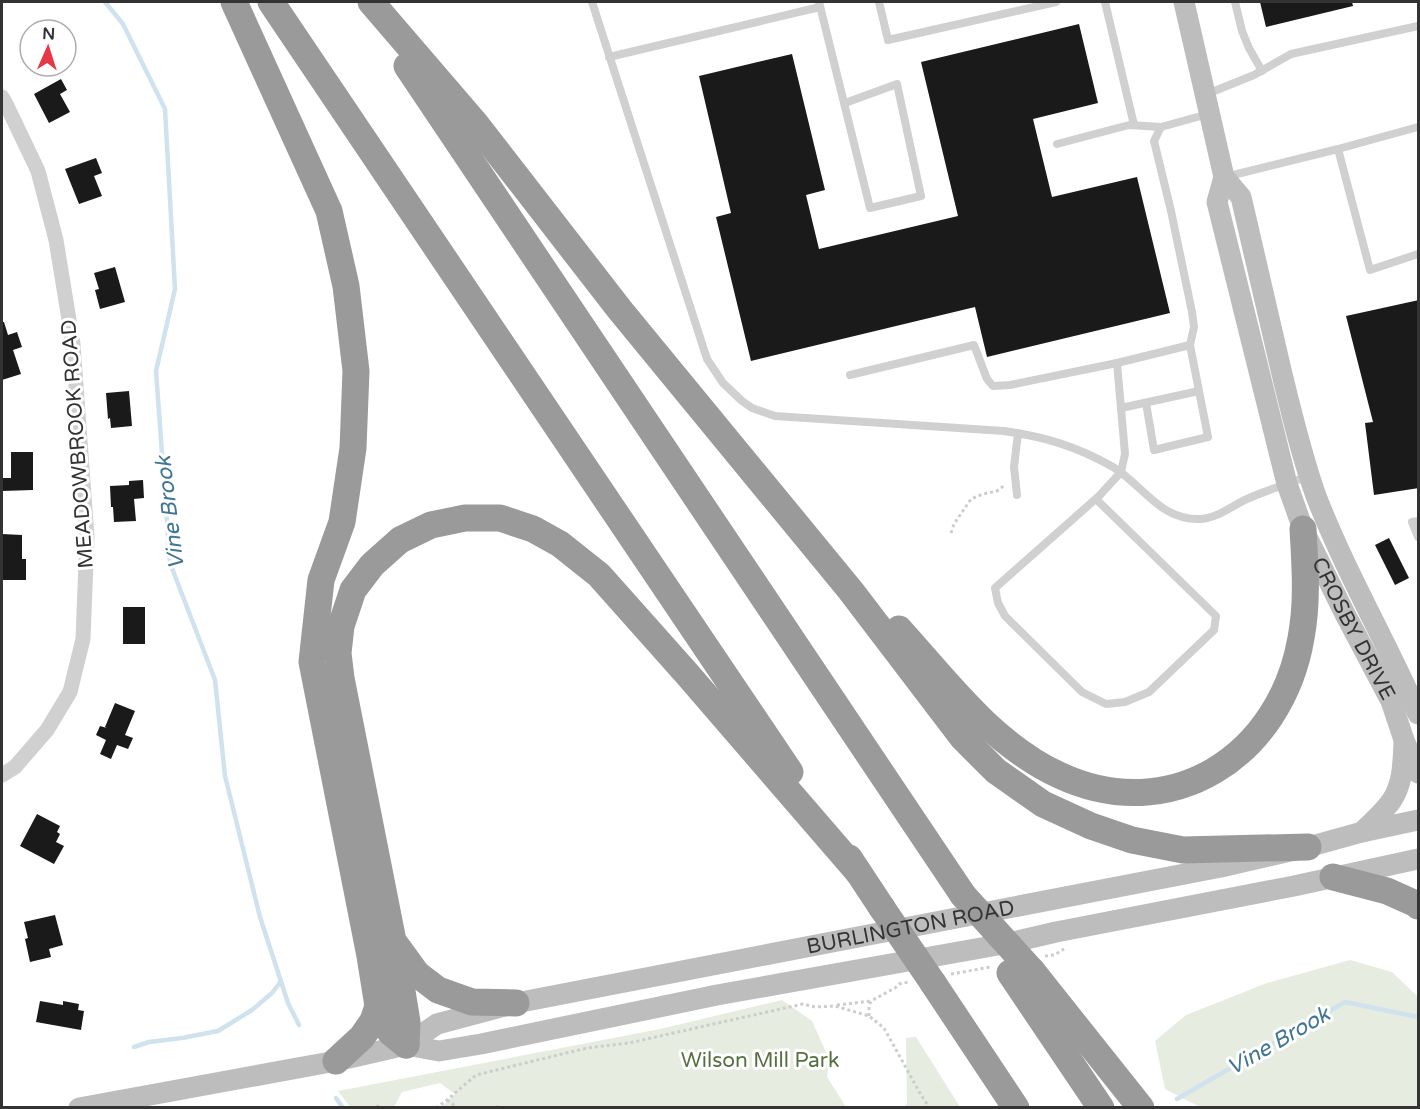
<svg xmlns="http://www.w3.org/2000/svg" width="1420" height="1109" font-family="'Varela Round',sans-serif">
  <rect width="100%" height="100%" fill="#fff"/>
  <g fill="#e6ecdf">
    <polygon points="1350,960 1392,972 1417,996 1418,1006 1418,1107 1200,1107 1165,1089 1155,1041 1186,1015 1267,983"/>
    <polygon points="782,1000 812,1021 829,1059 827,1077 846,1107 441,1107 455,1094 440,1083 402,1092 394,1107 351,1108 338,1091 660,1029"/>
    <polygon points="916,1037 960,1107 905,1107 907,1103 906,1038"/>
  </g>
  <g fill="none" stroke-linecap="round" stroke-linejoin="round">
    <g stroke="#cfe2ee" stroke-width="4.5">
      <polyline points="105,2 123,24 165,109 175,289 156,371 170,563 215,680 225,776 260,917 288,1003 299,1025"/>
      <polyline points="134,1047 149,1042 182,1038 218,1031 252,1010 272,993 281,981"/>
      <polyline points="336,1098 343,1108"/>
      <polyline points="1177,1099 1345,1002 1418,1017"/>
    </g>
  </g>
  <g fill="#1a1a1a">
    <polygon points="1260,2 1352,2 1353,6 1266,27"/>
    <polygon points="1079,24 1098,103 1033,119 1052,197 1137,177 1170,313 987,357 975,307 751,361 716,217 731,213 699,76 792,54 825,190 806,195 819,249 958,216 921,62"/>
    <polygon points="61,79 67,90 60,94 70,112 49,123 34,94"/>
    <polygon points="96,158 102,173 94,176 102,196 79,204 65,169"/>
    <polygon points="115,267 125,302 100,309 95,290 99,289 94,273"/>
    <polygon points="1419,300 1419,488 1374,495 1365,423 1373,422 1346,316"/>
    <polygon points="2,322 4,322 8,335 17,332 22,347 13,350 21,374 2,380"/>
    <polygon points="129,391 132,426 111,428 110,418 108,419 106,393"/>
    <polygon points="11,452 33,452 33,490 2,491 2,478 11,478"/>
    <polygon points="143,480 144,498 134,499 136,521 114,522 113,507 111,507 110,486 129,485 129,481"/>
    <polygon points="2,534 22,535 22,559 26,559 26,580 2,580"/>
    <polygon points="1389,538 1409,578 1395,585 1375,545"/>
    <rect x="123" y="607" width="22" height="37"/>
    <polygon points="115,703 135,711 125,735 133,738 128,749 117,745 111,759 100,754 106,740 96,735 100,726 107,728 105,727"/>
    <polygon points="37,814 60,826 57,832 60,834 56,842 64,846 54,864 20,846"/>
    <polygon points="55,915 63,945 49,949 51,957 30,962 25,939 28,938 24,922"/>
    <polygon points="40,1001 63,1005 63,1001 79,1004 78,1010 84,1011 81,1030 36,1022"/>
  </g>
  <g fill="none" stroke-linecap="round" stroke-linejoin="round">
    <g stroke="#cdcdcd" stroke-width="3" stroke-dasharray="3 3" stroke-linecap="butt">
      <polyline points="951,533 954,524 971,499 983,494 997,491 1005,485"/>
      <polyline points="1045,956 1054,955 1064,949"/>
      <polyline points="951,974 991,967"/>
      <polyline points="837,1005 871,1001"/>
      <polyline points="869,1016 869,1006 871,1001 895,988 899,984 909,982"/>
      <polyline points="447,1100 458,1108"/>
      <polyline points="377,1105 379,1108"/>
      <polyline points="436,1108 447,1100 476,1075 587,1048 629,1043 803,1004 815,1007 835,1006 869,1016 884,1028 921,1095 930,1108"/>
      <polyline points="490,1108 495,1106 499,1108"/>
    </g>
    <g stroke="#d0d0d0" stroke-width="8">
      <path d="M592,2l115,357 16,24 19,18 10,7 23,8 229,15c41,6 72,15 109,36 30,18 47,54 88,52 17,-1 32,-14 46,-20 20,-9 41,-15 61,-23"/>
      <polyline points="819,2 870,208 921,196 897,84 845,103"/>
      <polyline points="879,2 888,40 1056,2"/>
      <polyline points="1105,2 1134,125"/>
      <polyline points="1235,2 1242,31 1249,48 1262,71"/>
      <polyline points="609,57 820,7"/>
      <polyline points="1207,94 1254,75 1291,54 1418,26"/>
      <polyline points="1057,144 1129,125 1161,127"/>
      <polyline points="1338,149 1370,270 1418,254"/>
      <polyline points="1225,177 1338,149 1418,127"/>
      <polyline points="1190,345 1194,327 1192,312 1171,211 1154,141 1161,127 1208,114"/>
      <polyline points="850,375 974,345 987,379 993,386 1010,385 1117,363"/>
      <polyline points="1121,408 1199,391"/>
      <polyline points="1017,495 1014,467 1018,433"/>
      <polyline points="1096,499 1216,616 1214,630 1149,692 1125,702 1106,704 1082,692 1005,616 998,603 995,588 1099,496 1121,472 1125,454 1117,363 1190,345 1208,437 1154,450 1146,403"/>
      <polyline points="1418,521 1412,522 1418,537"/>
    </g>
    <polyline stroke="#d0d0d0" stroke-width="15" points="2,97 7,106 38,171 56,240 73,344 87,537 83,639 70,692 47,730 15,767 2,775"/>
    <g stroke="#bdbdbd" stroke-width="21">
      <path d="M1184,2l40,175 17,20c14,59 27,118 41,177 10,41 20,83 34,122 29,75 70,145 102,218"/>
      <path id="s1" d="M1224,177l-7,25 70,282 16,45 42,85 46,87 13,39 14,33"/>
      <path d="M1362,832c10,-10 22,-20 30,-32 11,-17 11,-37 12,-57"/>
      <polyline points="406,1045 439,1051 481,1044 717,995 1009,943 1056,932 1294,886 1418,859"/>
      <path id="s2" d="M79,1108l257,-47 70,-16 31,-21 79,-21 705,-136 87,-20 54,-15 56,-12"/>
    </g>
    <g stroke="#9a9a9a" stroke-width="27">
      <polyline points="234,2 329,211 346,286 356,371 353,448 342,522 321,580 312,662 370,956 378,1006 384,1023 391,1033 406,1045"/>
      <polyline points="271,2 790,772"/>
      <polyline points="371,2 475,123 620,310 851,591 963,738 996,771 1043,804 1091,826 1132,840 1183,850 1308,847"/>
      <polyline points="407,66 963,895"/>
      <path d="M899,629c48,53 93,115 160,146 113,53 222,-20 242,-137 7,-37 4,-73 2,-109"/>
      <polyline points="849,858 882,908"/>
      <polyline points="1333,877 1387,891 1416,904 1418,906"/>
      <polyline points="395,948 407,1022 406,1045"/>
      <polyline points="1032,971 1141,1108"/>
      <polyline points="1010,973 1101,1108"/>
      <polyline points="933,983 1016,1108"/>
      <polyline points="516,1003 472,1002 438,990 417,974 393,941 341,678 338,653 341,626 353,590 372,565 400,540 431,525 465,518 500,518 533,529 560,544 599,575 688,675 858,872"/>
      <polyline points="336,1061 362,1037 373,1021 378,1006"/>
    </g>
    <g stroke="#9a9a9a" stroke-width="27">
      <polyline points="963,895 1032,971"/>
      <polyline points="882,908 933,983"/>
    </g>
  </g>
  <g text-anchor="middle" stroke-width="6" stroke-linejoin="round" paint-order="stroke">
    <g font-size="21" fill="#333" stroke="#fff">
      <text transform="translate(77 444) rotate(-94)" y="7">MEADOWBROOK ROAD</text>
      <text dy="7" stroke="none"><textPath href="#s1" startOffset="476">CROSBY DRIVE</textPath></text>
      <text dy="7" stroke="none"><textPath href="#s2" startOffset="854">BURLINGTON ROAD</textPath></text>
    </g>
    <g font-size="21" fill="#56703f" stroke="#fff">
      <text x="760" y="1067">Wilson Mill Park</text>
    </g>
    <g font-size="22" font-style="italic" fill="#3f7597" stroke="#fff">
      <text transform="translate(169 513) rotate(-97)" y="8">Vine Brook</text>
      <text transform="translate(1278 1040) rotate(-30)" y="8">Vine Brook</text>
    </g>
  </g>
  <rect width="1420" height="1109" fill="none" stroke="#333333" stroke-width="6"/>
  <g transform="translate(48 48) rotate(3)"><circle r="28" fill="#ffffff" stroke="#adadad" stroke-width="1.5"/>
  <path d="M0-4.5L10 22L0 15L-10 22Z" fill="#e63946"/>
  <text y="-9" font-size="16" font-weight="bold" text-anchor="middle" fill="#333333">N</text>
  </g>
</svg>
